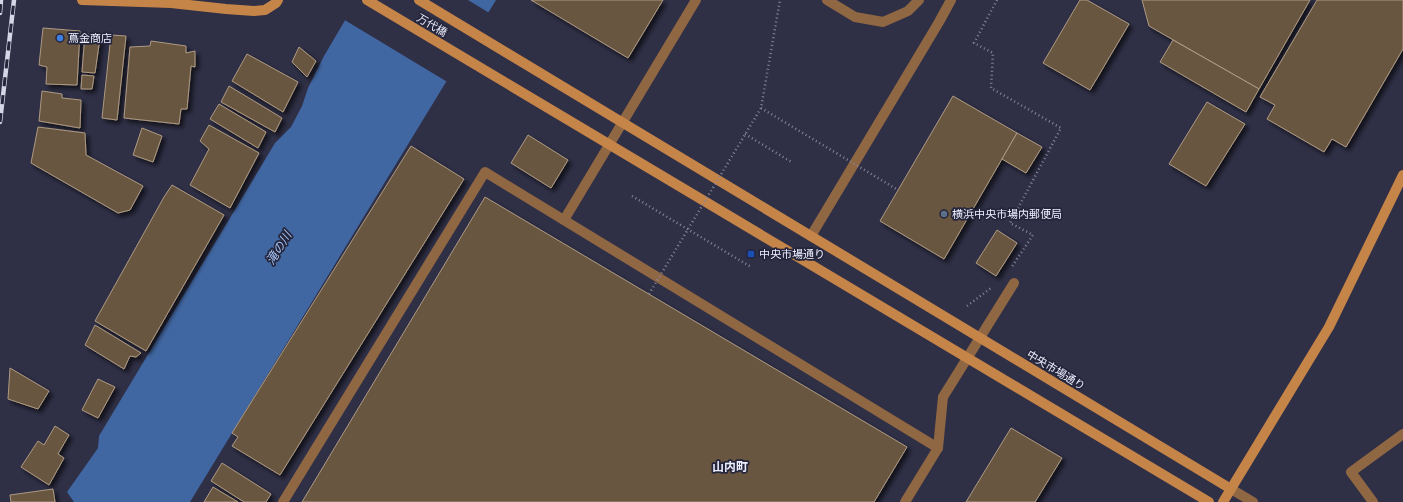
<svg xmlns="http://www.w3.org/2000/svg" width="1403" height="502" font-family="'Noto Sans','Noto Sans JP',sans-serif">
  <defs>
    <filter id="shadow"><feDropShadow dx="3.5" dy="3.5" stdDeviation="2" flood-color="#0009"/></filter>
  </defs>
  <rect width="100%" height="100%" fill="#2f2f46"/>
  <polygon fill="#4167a2" points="357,0 496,0 190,502 74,502 67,492 98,448 99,436 275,143 291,127 302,106 308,88 324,56"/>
  <polygon fill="#2f2f46" points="355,0 468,0 491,14 449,83 343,19"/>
  <g fill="#675640" stroke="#ae9a83" filter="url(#shadow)">
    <polygon points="531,0 663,0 628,58"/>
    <polygon points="1080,0 1087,0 1129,24 1090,90 1043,63"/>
    <polygon points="1142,0 1310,0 1259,89 1149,26"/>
    <polygon points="1317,0 1403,0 1403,49 1346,147 1332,139 1324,152 1267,119 1275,105 1260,97"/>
    <polygon points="43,28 80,31 77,85 46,84 47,67 39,65"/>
    <polygon points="85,34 97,35 100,38 95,73 82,72"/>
    <polygon points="111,35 126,36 117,120 102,118"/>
    <polygon points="1173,40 1259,89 1246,112 1160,62"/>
    <polygon points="151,41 186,46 186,53 195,51 195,67 191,66 187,109 181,109 179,124 124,118 130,47 150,46"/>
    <polygon points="299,47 316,61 307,77 292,62"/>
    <polygon points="247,54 298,82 283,112 232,81"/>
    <polygon points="82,75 94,76 92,89 81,89"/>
    <polygon points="229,86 282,118 275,132 221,102"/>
    <polygon points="42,91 62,94 62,98 81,100 80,128 39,121"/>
    <polygon points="953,96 1017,133 944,259 880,221"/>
    <polygon points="1207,102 1245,124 1206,186 1169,164"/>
    <polygon points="219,104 266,132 258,148 210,119"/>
    <polygon points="209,125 259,153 230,208 190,185 209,149 200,141"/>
    <polygon points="38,127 85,133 86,155 143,186 130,210 118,213 31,163"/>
    <polygon points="142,128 162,136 153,162 133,155"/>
    <polygon points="1017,133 1042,147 1026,173 1002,159"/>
    <polygon points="528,135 568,160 551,188 511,163"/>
    <polygon points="411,146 464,179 280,475 232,446 238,437 232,433"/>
    <polygon points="172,185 224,215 146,351 95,321 164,197"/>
    <polygon points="485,197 907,447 874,502 302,502"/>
    <polygon points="997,230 1017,243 996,276 976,263"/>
    <polygon points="95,325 141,353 136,357 130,356 124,369 85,345"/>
    <polygon points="10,368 49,391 38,409 8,399"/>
    <polygon points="98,379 115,387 98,418 82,410"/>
    <polygon points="55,426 69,435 58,454 64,458 49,485 21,467 38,441 44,445"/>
    <polygon points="1011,428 1062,458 1035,502 966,502"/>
    <polygon points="222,463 271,494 266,502 244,502 211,481"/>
    <polygon points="213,487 238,502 204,502"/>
    <polygon points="53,489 55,502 11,502 10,495"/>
  </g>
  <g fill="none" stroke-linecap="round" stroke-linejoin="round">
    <g stroke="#87879b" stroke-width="2.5" stroke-dasharray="1 3" stroke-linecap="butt">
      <polyline points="997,0 974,43 993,53 991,88 1061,128 1010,223 1033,235 1011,268"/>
      <polyline points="745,134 793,163"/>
      <polyline points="632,196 751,267"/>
      <polyline points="967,306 991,288"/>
    </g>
    <g stroke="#906743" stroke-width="10">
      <polyline points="827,0 855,17 883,22 908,11 919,0"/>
      <polyline points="564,220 696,0"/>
      <polyline points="811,236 939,22 951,0"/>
      <polyline points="938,448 943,397 1014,283"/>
      <polyline points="1231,489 1253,502"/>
      <polyline points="1373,502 1351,472 1403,434"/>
    </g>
    <polyline stroke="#906743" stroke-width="10" points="283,502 485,172 938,448 905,502"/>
    <g stroke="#c58448" stroke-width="10">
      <polyline points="82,0 171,3 226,9 254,11 265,10 276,3 278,0"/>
      <polyline points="367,0 1209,502"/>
      <polyline points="419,0 1231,489"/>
      <polyline points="1223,502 1329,327 1403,175"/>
    </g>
    <defs>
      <g id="rail">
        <polyline points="0,13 1,0"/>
        <polyline points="0,122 14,0"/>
      </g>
    </defs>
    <use href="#rail" stroke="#d5d6e6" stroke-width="4.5"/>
    <use href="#rail" stroke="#25253b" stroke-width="3" stroke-dasharray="9" stroke-linecap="butt"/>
    <g stroke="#87879b" stroke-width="2.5" stroke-dasharray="1 3" stroke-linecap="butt">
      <polyline points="761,108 898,190"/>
      <polyline points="649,294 761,108 780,0"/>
    </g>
  </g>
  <circle fill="#3f7fe0" stroke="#25253b" stroke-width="1.5" cx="60" cy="38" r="4"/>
  <circle fill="#5c6f8a" stroke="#25253b" stroke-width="1.5" cx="944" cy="214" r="4"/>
  <rect fill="#1a4fb4" stroke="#25253b" stroke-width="1.5" x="747" y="250" width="8" height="8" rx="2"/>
  <g text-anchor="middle" stroke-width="3.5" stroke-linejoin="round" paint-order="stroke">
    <g font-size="11" fill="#eeeffe" stroke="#25253b">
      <text transform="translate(432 25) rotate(31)" y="4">万代橋</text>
      <text transform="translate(1056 370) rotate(31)" y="4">中央市場通り</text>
    </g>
    <g font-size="11" fill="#eeeffe" stroke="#25253b" text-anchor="start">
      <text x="68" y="42">蔦金商店</text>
      <text x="952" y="218">横浜中央市場内郵便局</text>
      <text x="759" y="258">中央市場通り</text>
    </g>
    <g font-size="12" font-style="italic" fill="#a6c7f9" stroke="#25253b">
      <text transform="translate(279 248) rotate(-58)" y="4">滝の川</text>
    </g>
    <g font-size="12" font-weight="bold" fill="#eeeffe" stroke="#25253b">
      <text x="730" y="471">山内町</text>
    </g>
  </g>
</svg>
